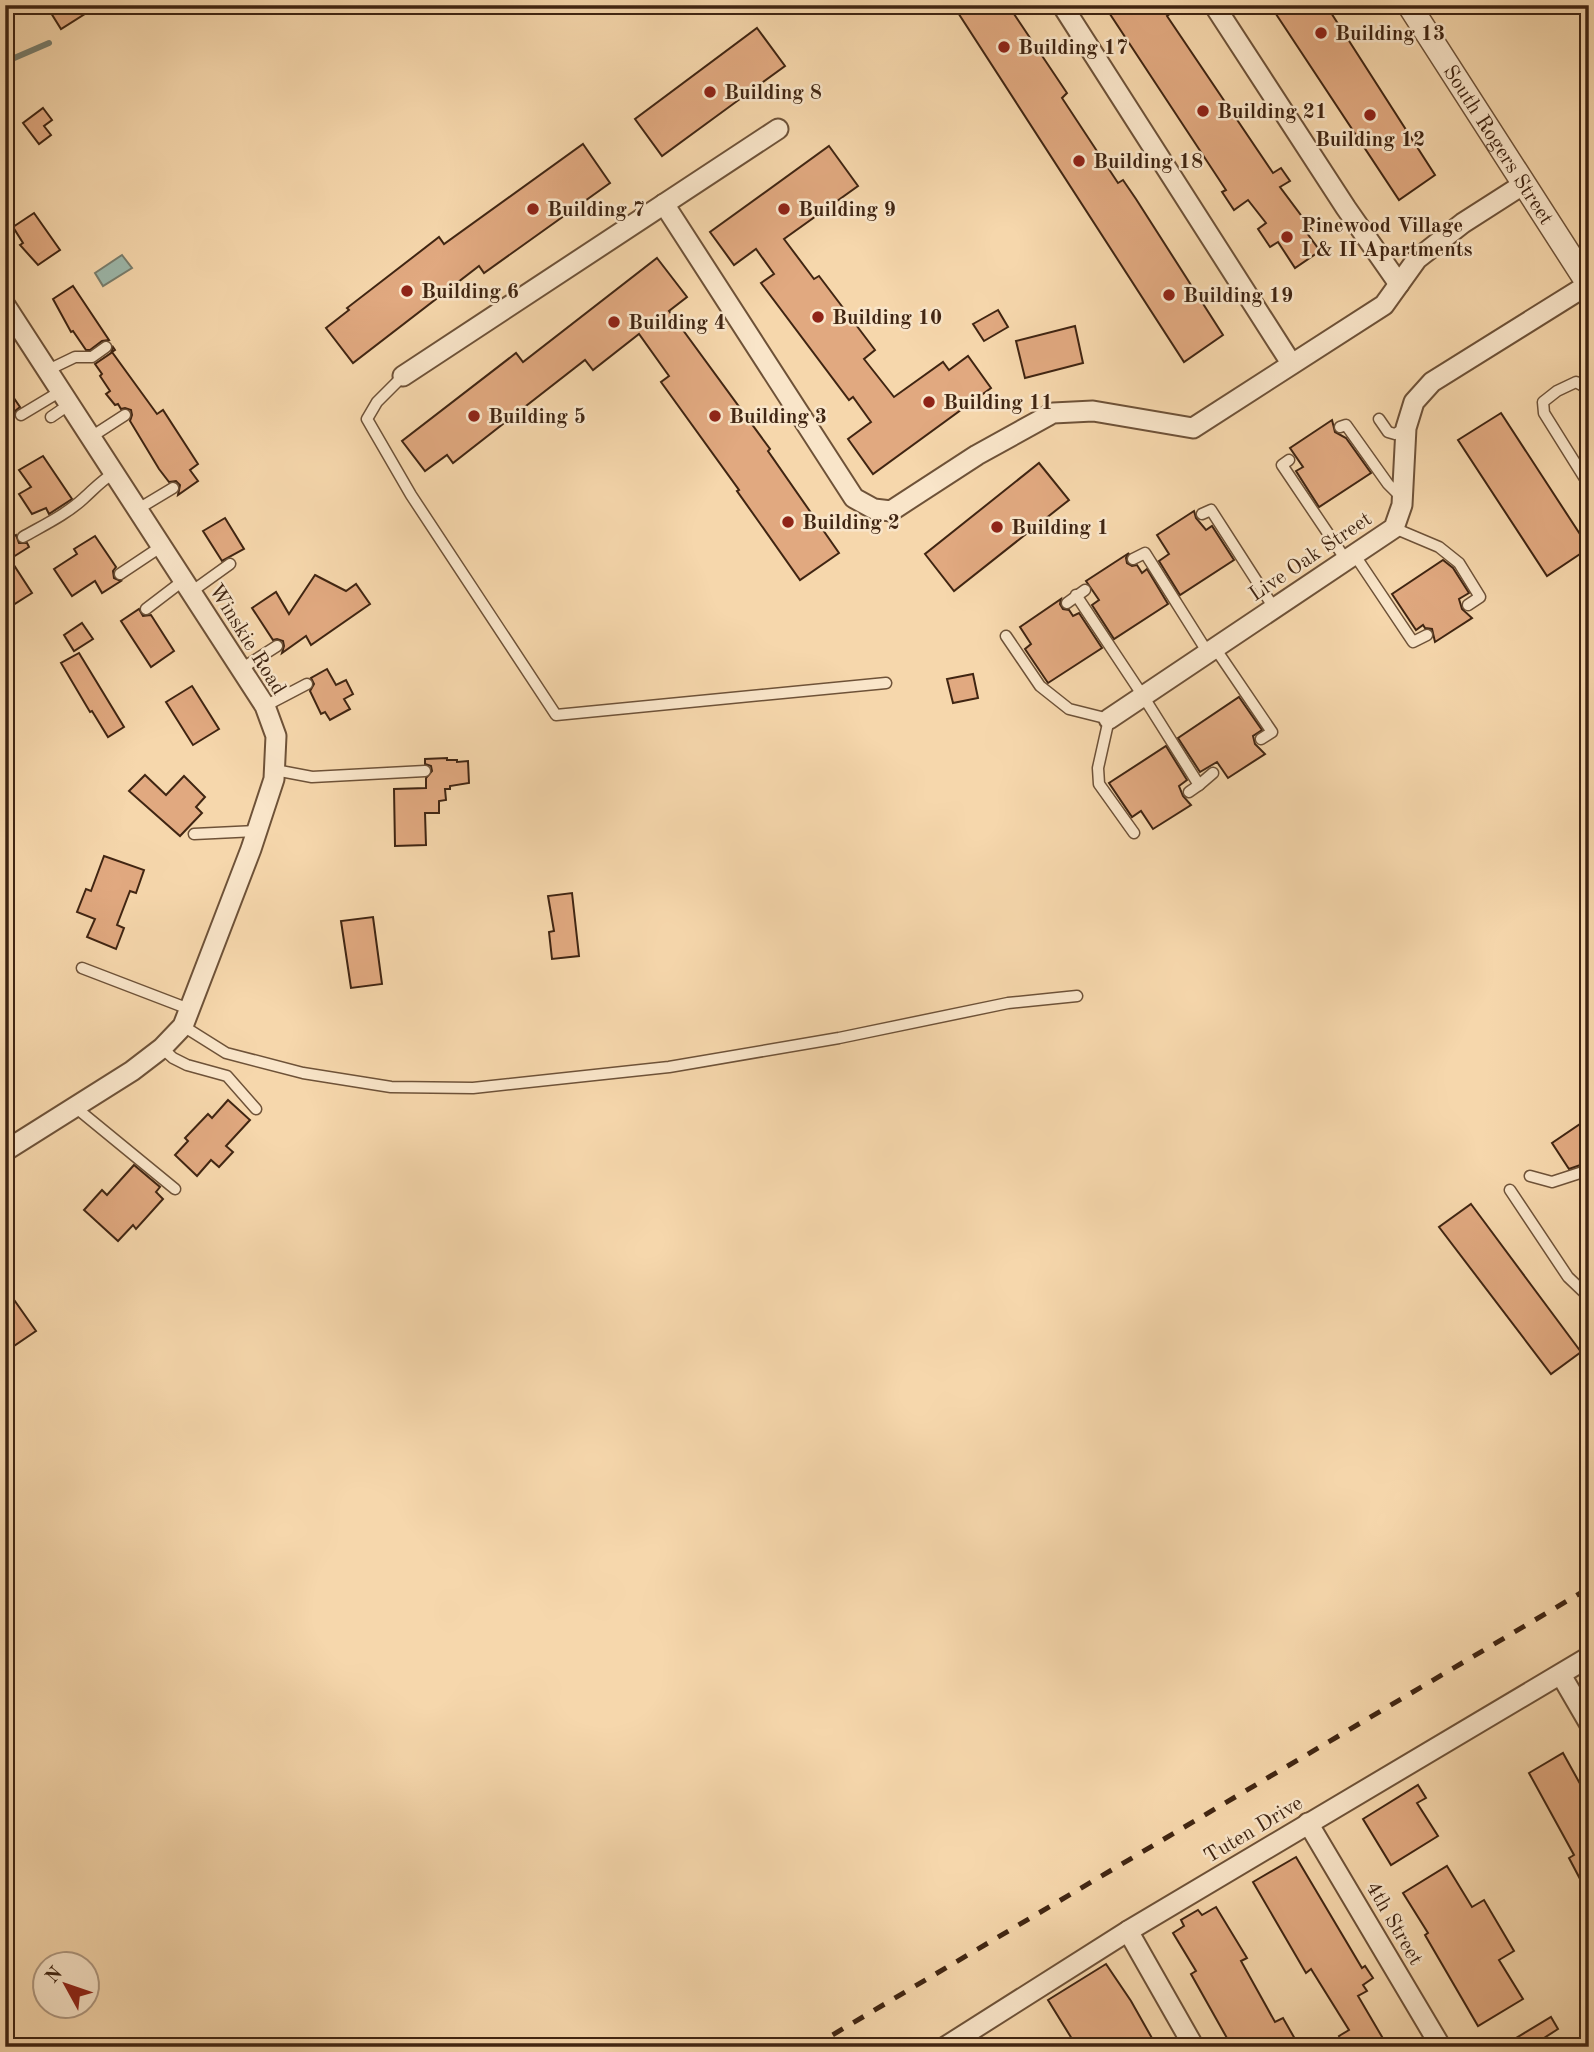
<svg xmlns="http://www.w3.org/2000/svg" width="1594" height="2052" font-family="'Old Standard TT',serif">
  <rect width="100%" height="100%" fill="#f6d7ac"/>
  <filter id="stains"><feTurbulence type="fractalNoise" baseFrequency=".00286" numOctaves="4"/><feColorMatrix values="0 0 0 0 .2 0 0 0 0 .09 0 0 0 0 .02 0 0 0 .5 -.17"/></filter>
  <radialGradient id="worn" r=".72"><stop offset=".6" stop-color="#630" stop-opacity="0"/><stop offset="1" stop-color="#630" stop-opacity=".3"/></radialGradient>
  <polygon fill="#9db9ac" stroke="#787e6e" stroke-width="2" points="122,255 132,268 103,286 95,273"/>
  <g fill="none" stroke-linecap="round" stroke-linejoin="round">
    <polyline stroke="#787e6e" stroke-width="6" points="5,62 49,43"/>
  </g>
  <g fill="#e1a980" stroke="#402512" stroke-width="2">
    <polygon points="46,5 99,5 61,29"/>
    <polygon points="953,5 1000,5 1005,12 1010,8 1067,93 1062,98 1118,183 1123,180 1136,199 1223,335 1184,362"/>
    <polygon points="1104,5 1182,5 1167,16 1273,173 1281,168 1290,181 1280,187 1312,230 1307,233 1320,251 1295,268 1278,242 1270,247 1258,229 1266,223 1248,200 1234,210 1222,192 1226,190"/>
    <polygon points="1270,5 1326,5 1435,175 1399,200"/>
    <polygon points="757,28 785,66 662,156 635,119"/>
    <polygon points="43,108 52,120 44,126 51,135 39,144 23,123"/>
    <polygon points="583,144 610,183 484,273 479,266 353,363 326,328 349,310 347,308 439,237 444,244"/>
    <polygon points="829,146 858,186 784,239 814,279 819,276 875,350 864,359 894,397 943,362 949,370 968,356 991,388 873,474 848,439 871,422 853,397 849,400 761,283 774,274 756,249 734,265 710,232"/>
    <polygon points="34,213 60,250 38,265 20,245 23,243 13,227"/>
    <polygon points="657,258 687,297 669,311 770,449 768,451 839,553 800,580 737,491 739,490 661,382 669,376 639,334 593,370 585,360 453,463 447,455 425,471 402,441 516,353 523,362"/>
    <polygon points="73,286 109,340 102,341 90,350 86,350 73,331 71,332 53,299"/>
    <polygon points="998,310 1008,327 984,341 973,324"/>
    <polygon points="1075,326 1083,363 1025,378 1016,341"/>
    <polygon points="113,347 115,350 112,352 157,414 163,410 198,464 190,470 198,481 178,495 180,485 176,481 169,482 159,469 130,421 132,415 131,410 125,408 121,409 118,404 115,405 106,394 110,391 100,376 102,374 95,364 111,353"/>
    <polygon points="5,385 20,407 15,411 14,418 5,424"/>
    <polygon points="1501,413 1589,548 1547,576 1458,440"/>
    <polygon points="1332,420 1335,432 1346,438 1371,473 1319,507 1296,471 1303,467 1290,448"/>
    <polygon points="43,456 72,499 49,514 46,508 32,514 19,494 31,487 19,470"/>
    <polygon points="1039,463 1069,500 954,591 925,554"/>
    <polygon points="1194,511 1196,518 1206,530 1212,526 1234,560 1180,595 1159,561 1169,554 1157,535"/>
    <polygon points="225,518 244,549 222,561 203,531"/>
    <polygon points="16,535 19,543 27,543 29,547 10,559 32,593 13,605 5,592 5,542"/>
    <polygon points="95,536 116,567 113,571 114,578 121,581 102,593 95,581 72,596 54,569 77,554 74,549"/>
    <polygon points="1129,553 1126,558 1127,563 1132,566 1137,565 1142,573 1147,569 1168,604 1114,639 1092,605 1099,600 1086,581"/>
    <polygon points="1443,560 1453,568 1469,593 1459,599 1462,609 1472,618 1435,642 1432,629 1425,628 1423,625 1416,630 1392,594"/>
    <polygon points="315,575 346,591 356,584 370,604 311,645 306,636 282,653 284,646 283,641 277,639 273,640 252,608 276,592 289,614"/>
    <polygon points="1061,599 1060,604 1063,609 1069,610 1073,616 1079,613 1102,648 1048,683 1025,649 1031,644 1020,627"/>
    <polygon points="139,609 143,616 151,615 174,651 151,667 121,621"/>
    <polygon points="82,623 93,639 74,651 64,635"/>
    <polygon points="79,653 124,727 108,737 92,711 90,712 61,663"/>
    <polygon points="327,669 336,685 346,680 353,694 344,699 350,709 330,720 325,712 321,714 310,691 314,684 311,678"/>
    <polygon points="973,674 978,698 953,703 947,679"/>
    <polygon points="192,686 219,729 193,745 166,702"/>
    <polygon points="1239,697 1262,730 1253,736 1255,744 1265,754 1228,778 1217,762 1200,772 1178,738"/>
    <polygon points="1166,746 1187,780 1179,786 1183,796 1191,805 1153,829 1141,811 1132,817 1109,783"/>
    <polygon points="447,758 447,760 457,760 457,762 468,761 469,783 450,786 450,789 445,789 446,800 439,801 439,813 425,813 426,845 395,846 394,789 426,788 426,778 432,771 431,766 425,764 425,759"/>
    <polygon points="145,775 166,795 184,776 205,797 196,807 202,813 180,836 129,791"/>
    <polygon points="104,856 144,870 136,893 130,891 117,925 124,928 116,949 87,937 95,919 77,912 86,889 91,891"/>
    <polygon points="572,893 579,956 552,959 549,932 554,931 548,896"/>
    <polygon points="373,917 382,984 351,988 341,921"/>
    <polygon points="228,1100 250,1120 226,1146 233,1152 219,1167 211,1160 197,1176 175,1155 188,1141 185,1138 208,1114 212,1118"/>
    <polygon points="1589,1118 1589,1162 1569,1169 1552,1143"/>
    <polygon points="134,1165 160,1187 156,1192 163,1199 136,1229 133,1225 118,1241 84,1210 102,1190 107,1195"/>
    <polygon points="1471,1204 1581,1352 1551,1374 1439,1227"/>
    <polygon points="5,1287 36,1331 5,1352"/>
    <polygon points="1563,1753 1589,1800 1589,1896 1569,1858 1574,1855 1529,1773"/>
    <polygon points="1418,1785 1426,1798 1417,1803 1438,1836 1391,1865 1363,1819"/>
    <polygon points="1296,1857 1362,1968 1365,1966 1373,1978 1363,1985 1367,1991 1358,1996 1388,2047 1345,2047 1339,2036 1349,2030 1311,1969 1306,1973 1253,1882"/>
    <polygon points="1447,1866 1472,1907 1484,1900 1514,1951 1499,1960 1523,1999 1478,2026 1425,1935 1428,1933 1403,1893"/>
    <polygon points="1216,1907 1247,1958 1241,1961 1275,2022 1283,2018 1295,2039 1282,2047 1232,2047 1191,1974 1196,1971 1173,1933 1184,1926 1181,1920 1198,1910 1202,1915"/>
    <polygon points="1106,1964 1131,2001 1157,2047 1077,2047 1048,2000"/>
    <polygon points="1551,2017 1558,2029 1530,2047 1501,2047"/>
  </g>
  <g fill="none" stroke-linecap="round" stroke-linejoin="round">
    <defs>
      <g id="service">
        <polyline points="48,370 75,357 92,357 106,347"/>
        <polyline points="403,376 377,402 367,419 411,495 556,715 886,683"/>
        <polyline points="1589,389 1576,382 1557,391 1543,402 1544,413 1589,485"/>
        <polyline points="21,415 61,391"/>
        <polyline points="51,417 70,404"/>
        <polyline points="1379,419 1388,432 1395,434 1405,428"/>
        <polyline points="1340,427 1346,425 1388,484 1402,498"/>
        <polyline points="91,437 125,415"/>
        <polyline points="1289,460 1282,465 1346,560"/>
        <polyline points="138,509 173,488"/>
        <polyline points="1202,514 1211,510 1274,608"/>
        <polyline points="1394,528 1439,547 1459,563 1480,597 1468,605"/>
        <path d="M23,537c21,-12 44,-23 61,-39 11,-10 18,-18 30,-25"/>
        <polyline points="1354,554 1413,642 1427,635"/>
        <polyline points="1133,559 1145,553 1208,653"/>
        <polyline points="120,574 162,546"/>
        <polyline points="191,592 230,564"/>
        <polyline points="1076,595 1143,696 1199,785 1189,792"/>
        <polyline points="1067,603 1085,590"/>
        <polyline points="146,609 184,580"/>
        <polyline points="1006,636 1040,686 1069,709 1109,719 1098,768 1099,784 1134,833"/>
        <polyline points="1215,648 1272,732 1261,739"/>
        <polyline points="241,669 277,646"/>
        <polyline points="265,706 307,684"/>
        <polyline points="275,770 312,777 425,771"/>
        <polyline points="1199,785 1213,773"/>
        <polyline points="194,834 257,831"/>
        <polyline points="82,968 189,1009"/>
        <polyline points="183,1026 226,1053 303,1073 391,1087 473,1088 669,1067 839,1038 1008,1003 1077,996"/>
        <polyline points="162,1048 173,1058 187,1065 227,1076 256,1109"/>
        <polyline points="75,1107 175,1189"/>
        <polyline points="1530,1176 1552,1182 1589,1170"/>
        <polyline points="1510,1190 1568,1277 1589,1297"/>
      </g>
      <g id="minor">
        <polyline points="1062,5 1291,363"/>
        <polyline points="1214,5 1346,208 1399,284"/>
        <polyline points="664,204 854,498 874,509 891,511 977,455 1053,413 1093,411 1193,428 1384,305 1417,259 1463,223 1524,184"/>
        <polyline points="5,305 265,706 276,736 274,779 251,849 183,1026 162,1048 132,1071 5,1151"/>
        <polyline points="403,376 778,129"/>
        <polyline points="1109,719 1394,528 1402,505 1406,428 1414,402 1432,382 1589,284"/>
        <polyline points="1561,1675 1589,1723"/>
        <polyline points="1308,1823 1441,2047"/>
        <polyline points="1128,1931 1194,2047"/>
        <polyline points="945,2047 1128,1931 1589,1657"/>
      </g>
      <g id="tertiary">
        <path id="s1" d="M1409,5l180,280"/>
      </g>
    </defs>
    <use href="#service" stroke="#6e5238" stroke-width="13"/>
    <use href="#minor" stroke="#6e5238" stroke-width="23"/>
    <use href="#tertiary" stroke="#6e5238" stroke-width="26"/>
    <use href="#service" stroke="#f9e5c9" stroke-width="10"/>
    <use href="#minor" stroke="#f9e5c9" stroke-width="19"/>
    <use href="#tertiary" stroke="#f9e5c9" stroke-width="23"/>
    <polyline stroke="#402512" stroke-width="5" stroke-dasharray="12 12" stroke-linecap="butt" points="812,2047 1589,1588"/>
  </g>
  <g fill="#8f2418" stroke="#f9e5c9" stroke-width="2.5">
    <circle cx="1321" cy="33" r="7"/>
    <circle cx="1004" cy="47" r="7"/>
    <circle cx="710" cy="92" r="7"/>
    <circle cx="1203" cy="111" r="7"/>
    <circle cx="1370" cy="115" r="7"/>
    <circle cx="1079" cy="161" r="7"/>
    <circle cx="533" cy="209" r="7"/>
    <circle cx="784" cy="209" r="7"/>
    <circle cx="1287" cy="237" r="7"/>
    <circle cx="407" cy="291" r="7"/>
    <circle cx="1169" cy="295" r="7"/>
    <circle cx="818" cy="317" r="7"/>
    <circle cx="614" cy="322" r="7"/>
    <circle cx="929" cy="402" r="7"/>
    <circle cx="474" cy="416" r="7"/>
    <circle cx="715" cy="416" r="7"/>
    <circle cx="788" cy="522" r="7"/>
    <circle cx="997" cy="527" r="7"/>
  </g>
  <g text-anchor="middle" stroke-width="5" stroke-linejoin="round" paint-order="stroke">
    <g font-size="21" font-weight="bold" fill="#402512" stroke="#f9e5c9" text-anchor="start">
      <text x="1335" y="40">Building 13</text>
      <text x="1018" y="54">Building 17</text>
      <text x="724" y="99">Building 8</text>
      <text x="1217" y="118">Building 21</text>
      <text x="1370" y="146" text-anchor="middle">Building 12</text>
      <text x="1093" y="168">Building 18</text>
      <text x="547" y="216">Building 7</text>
      <text x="798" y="216">Building 9</text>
      <text x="1301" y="232">Pinewood Village<tspan x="1301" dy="24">I &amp; II Apartments</tspan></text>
      <text x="421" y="298">Building 6</text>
      <text x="1183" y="302">Building 19</text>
      <text x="832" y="324">Building 10</text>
      <text x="628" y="329">Building 4</text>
      <text x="943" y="409">Building 11</text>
      <text x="488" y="423">Building 5</text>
      <text x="729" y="423">Building 3</text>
      <text x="802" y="529">Building 2</text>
      <text x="1011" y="534">Building 1</text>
    </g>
    <g font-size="21" fill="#402512" stroke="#f9e5c9">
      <text dy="7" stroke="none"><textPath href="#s1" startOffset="166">South Rogers Street</textPath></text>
      <text transform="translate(1310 556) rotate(-34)" y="7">Live Oak Street</text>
      <text transform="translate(248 639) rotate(58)" y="7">Winskie Road</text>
      <text transform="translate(1253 1829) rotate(-31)" y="7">Tuten Drive</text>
      <text transform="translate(1395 1923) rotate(60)" y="7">4th Street</text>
    </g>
  </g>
  <rect width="1594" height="2052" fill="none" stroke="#f6d7ac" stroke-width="28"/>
  <rect x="7" y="7" width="1580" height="2038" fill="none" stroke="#402512" stroke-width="3.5"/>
  <rect x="14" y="14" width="1566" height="2024" fill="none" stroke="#402512" stroke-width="2"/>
  <g transform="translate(66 1985) rotate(310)"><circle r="33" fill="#f9e5c9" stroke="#af9880" stroke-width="2"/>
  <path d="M0-5L12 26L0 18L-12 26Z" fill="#8f2418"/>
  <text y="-10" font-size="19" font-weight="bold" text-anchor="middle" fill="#402512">N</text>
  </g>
  <rect width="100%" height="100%" filter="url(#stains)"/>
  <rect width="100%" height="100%" fill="url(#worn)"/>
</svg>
